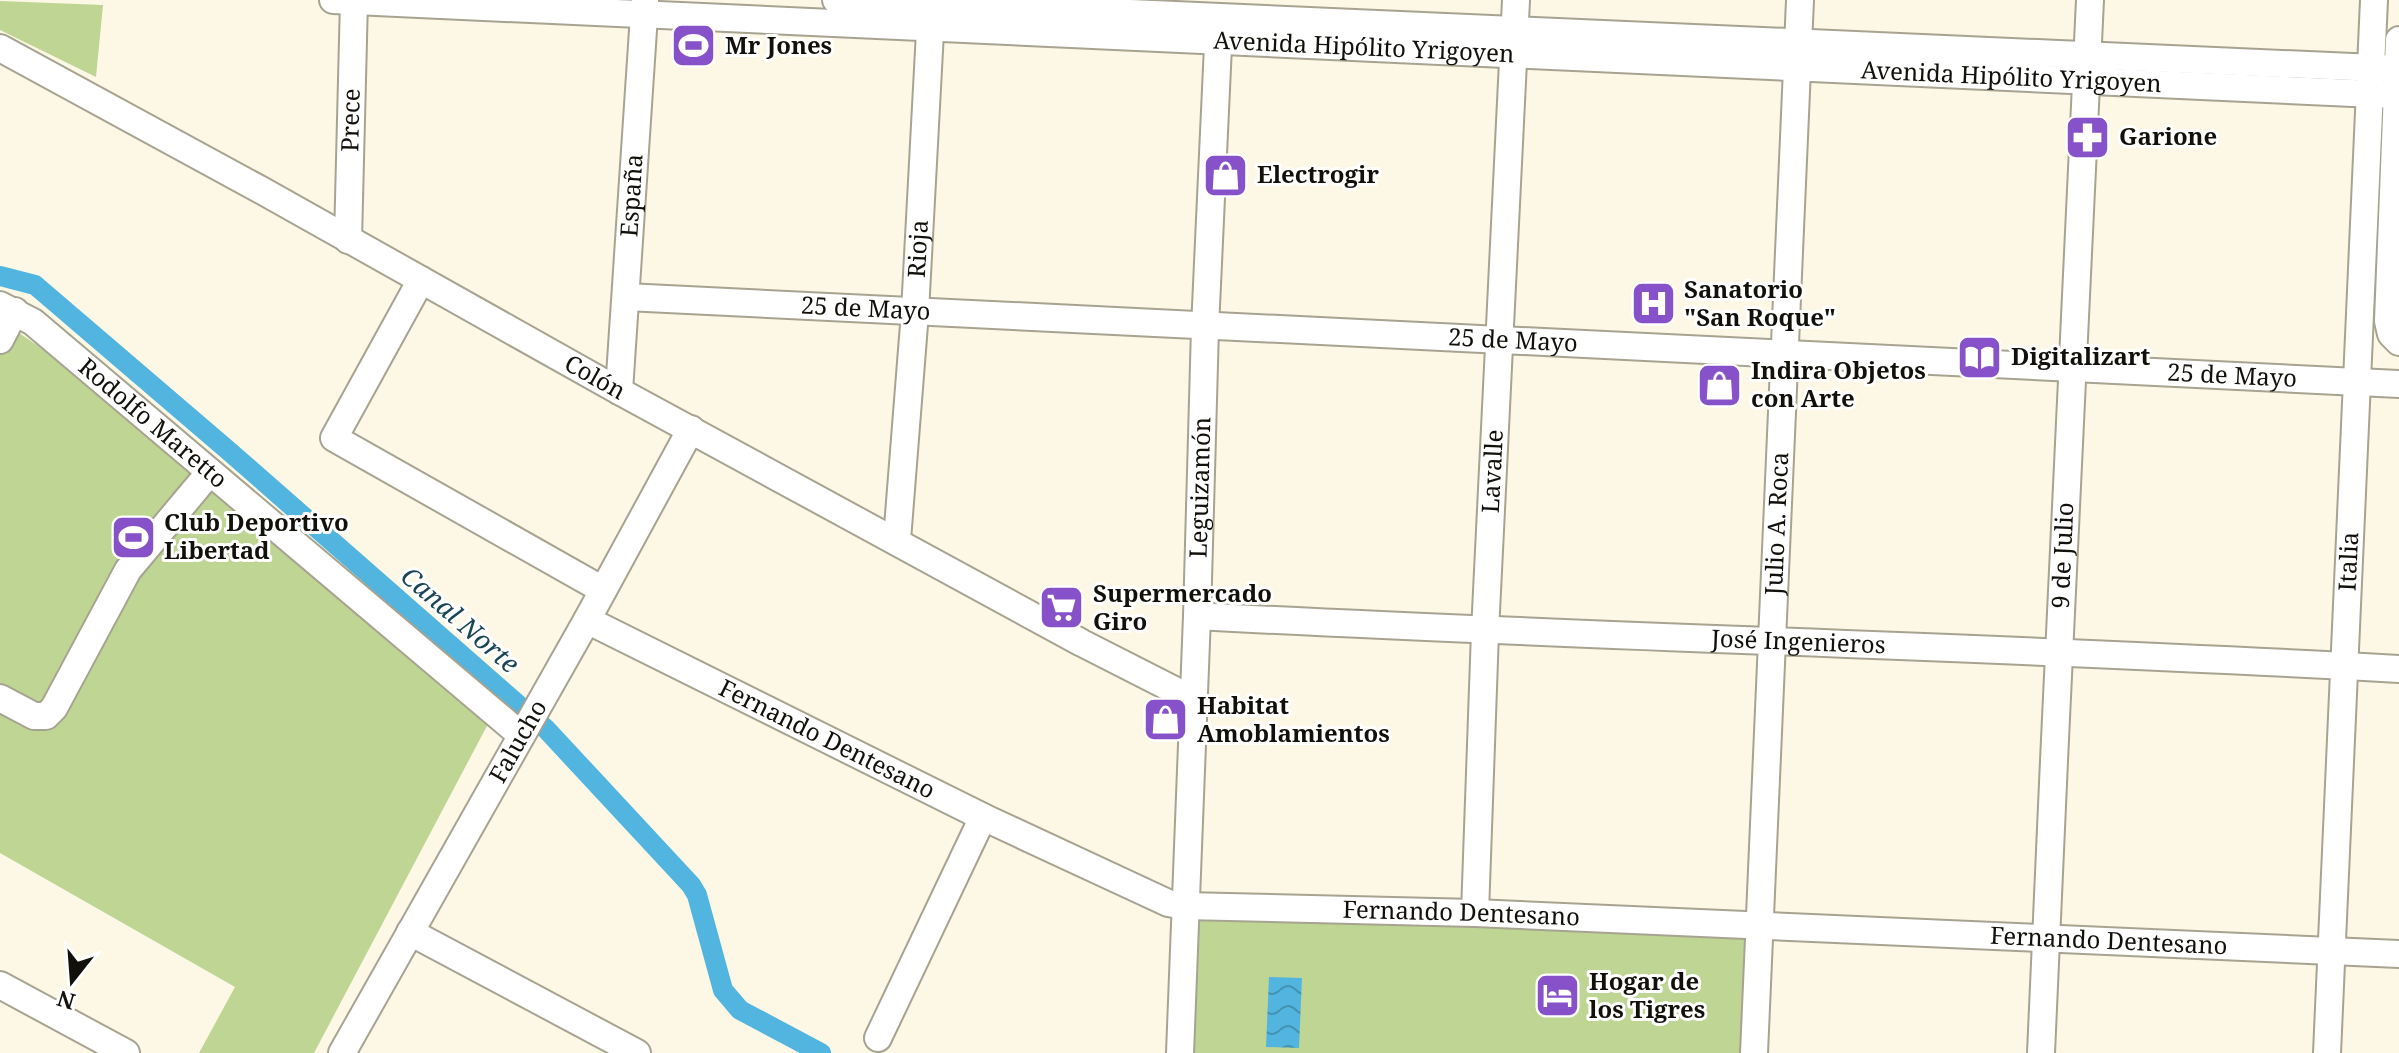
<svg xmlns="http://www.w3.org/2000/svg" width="2399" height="1053" font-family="'Noto Serif',serif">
  <defs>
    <pattern id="water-waves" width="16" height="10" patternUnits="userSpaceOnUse" patternTransform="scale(2)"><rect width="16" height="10" fill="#51b5df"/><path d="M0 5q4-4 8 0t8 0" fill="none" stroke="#4292b3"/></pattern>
  </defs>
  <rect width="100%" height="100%" fill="#fcf8e5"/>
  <g fill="#bed594">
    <polygon points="0,1 103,5 96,77 0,30"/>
    <polygon points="12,328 41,348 488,724 314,1053 199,1053 235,987 0,853 0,350"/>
    <polygon points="1185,906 1758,926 1754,1053 1180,1053"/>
  </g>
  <polygon fill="url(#water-waves)" points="1269,977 1302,978 1299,1048 1266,1047"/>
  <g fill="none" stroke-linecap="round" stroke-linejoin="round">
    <polyline stroke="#51b5df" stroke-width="20" points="0,276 35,285 230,452 546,729 691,885 697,895 723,990 740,1010 821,1053"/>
    <defs>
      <g id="minor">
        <path id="s1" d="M333,0l2064,95"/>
        <polyline points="836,0 2398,69"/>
        <polyline points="2399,40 2388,321 2391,334 2399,342"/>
        <path id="s2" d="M0,48l261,142 358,201 463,252 112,57"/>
        <path id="s3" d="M348,240l6,-240"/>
        <polyline points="421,280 334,438 603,590"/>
        <path id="s4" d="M626,297l1773,87"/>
        <path id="s5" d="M0,305l33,17 488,413"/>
        <polyline points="0,340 15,311"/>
        <path id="s6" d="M619,391l26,-391"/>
        <path id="s7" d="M897,540l18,-228 16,-299"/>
        <path id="s8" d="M1197,616c401,22 802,30 1202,53"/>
        <path id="s9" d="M587,620l396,197 185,86 17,3 290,7 924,41"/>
        <polyline points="0,698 34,716 46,716 54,708 128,570 210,472"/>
        <path id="s10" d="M1475,913l10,-281 31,-632"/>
        <polyline points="410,932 637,1053"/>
        <polyline points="0,985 126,1053"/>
        <polyline points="878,1038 983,817"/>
        <path id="s11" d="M342,1053l245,-433 104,-191"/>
        <path id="s12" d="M1180,1053l17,-437 8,-288 14,-304"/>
        <path id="s13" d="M1754,1053l46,-1053"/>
        <path id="s14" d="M2041,1053c16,-351 30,-702 49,-1053"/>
        <path id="s15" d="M2327,1053l47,-1053"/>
      </g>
    </defs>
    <use href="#minor" stroke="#a7a391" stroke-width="30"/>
    <use href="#minor" stroke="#fff" stroke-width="26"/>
  </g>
  <defs>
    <symbol id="stadium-square" viewBox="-11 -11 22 22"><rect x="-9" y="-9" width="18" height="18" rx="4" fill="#8651c9" stroke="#fff"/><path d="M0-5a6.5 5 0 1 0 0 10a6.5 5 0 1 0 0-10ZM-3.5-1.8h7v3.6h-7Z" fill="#fff"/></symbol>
    <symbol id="pharmacy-square" viewBox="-11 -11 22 22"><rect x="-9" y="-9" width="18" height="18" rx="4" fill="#8651c9" stroke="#fff"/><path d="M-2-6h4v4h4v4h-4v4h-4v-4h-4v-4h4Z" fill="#fff"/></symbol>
    <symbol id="shop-square" viewBox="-11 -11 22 22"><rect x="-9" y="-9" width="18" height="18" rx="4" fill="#8651c9" stroke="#fff"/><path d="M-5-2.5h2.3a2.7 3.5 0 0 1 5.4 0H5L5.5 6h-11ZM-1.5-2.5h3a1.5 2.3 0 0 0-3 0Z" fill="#fff"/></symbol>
    <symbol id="hospital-square" viewBox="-11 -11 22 22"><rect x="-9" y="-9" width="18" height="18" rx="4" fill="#8651c9" stroke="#fff"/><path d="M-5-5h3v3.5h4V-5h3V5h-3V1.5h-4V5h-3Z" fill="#fff"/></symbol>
    <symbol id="library-square" viewBox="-11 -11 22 22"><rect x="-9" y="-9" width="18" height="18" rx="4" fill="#8651c9" stroke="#fff"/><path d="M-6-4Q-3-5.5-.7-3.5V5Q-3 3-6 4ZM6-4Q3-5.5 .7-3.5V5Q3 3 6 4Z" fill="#fff"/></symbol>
    <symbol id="supermarket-square" viewBox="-11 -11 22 22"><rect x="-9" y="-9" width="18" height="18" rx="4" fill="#8651c9" stroke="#fff"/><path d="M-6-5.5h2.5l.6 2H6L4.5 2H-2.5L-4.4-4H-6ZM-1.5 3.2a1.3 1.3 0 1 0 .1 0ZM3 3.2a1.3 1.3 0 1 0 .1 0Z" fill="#fff"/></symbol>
    <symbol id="hotel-square" viewBox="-11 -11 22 22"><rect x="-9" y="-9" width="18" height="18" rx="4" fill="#8651c9" stroke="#fff"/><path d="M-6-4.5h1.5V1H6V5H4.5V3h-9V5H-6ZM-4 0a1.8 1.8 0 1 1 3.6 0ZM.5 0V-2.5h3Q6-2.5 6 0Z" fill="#fff"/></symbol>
  </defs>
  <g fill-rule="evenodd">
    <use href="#stadium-square" x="668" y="20" width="51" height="51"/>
    <use href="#pharmacy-square" x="2062" y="112" width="51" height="51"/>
    <use href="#shop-square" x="1200" y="150" width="51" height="51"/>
    <use href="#hospital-square" x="1628" y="278" width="51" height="51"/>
    <use href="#library-square" x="1954" y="332" width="51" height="51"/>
    <use href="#shop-square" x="1694" y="360" width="51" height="51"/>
    <use href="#stadium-square" x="108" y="512" width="51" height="51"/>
    <use href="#supermarket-square" x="1036" y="582" width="51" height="51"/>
    <use href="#shop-square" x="1140" y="694" width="51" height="51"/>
    <use href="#hotel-square" x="1532" y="970" width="51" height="51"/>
  </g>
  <g text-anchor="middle" stroke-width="6" stroke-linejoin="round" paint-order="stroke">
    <g font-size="24" font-weight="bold" fill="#12100a" stroke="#fff" text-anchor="start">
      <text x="725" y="54">Mr Jones</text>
      <text x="2119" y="145">Garione</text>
      <text x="1257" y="183">Electrogir</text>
      <text x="1684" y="298">Sanatorio<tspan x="1684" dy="28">"San Roque"</tspan></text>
      <text x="2011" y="365">Digitalizart</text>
      <text x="1751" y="379">Indira Objetos<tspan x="1751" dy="28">con Arte</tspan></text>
      <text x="164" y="531">Club Deportivo<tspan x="164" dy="28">Libertad</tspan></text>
      <text x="1093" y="602">Supermercado<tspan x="1093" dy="28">Giro</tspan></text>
      <text x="1197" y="714">Habitat<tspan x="1197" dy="28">Amoblamientos</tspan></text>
      <text x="1589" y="990">Hogar de<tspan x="1589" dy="28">los Tigres</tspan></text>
    </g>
    <g font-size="24" fill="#12100a" stroke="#fff">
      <text dy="8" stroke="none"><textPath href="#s1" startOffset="1032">Avenida Hipólito Yrigoyen</textPath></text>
      <text dy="8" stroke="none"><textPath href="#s1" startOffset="1680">Avenida Hipólito Yrigoyen</textPath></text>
      <text dy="8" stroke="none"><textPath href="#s3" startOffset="120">Prece</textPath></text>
      <text dy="8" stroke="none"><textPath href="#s6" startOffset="196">España</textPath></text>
      <text dy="8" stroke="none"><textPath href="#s7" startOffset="292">Rioja</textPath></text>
      <text dy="8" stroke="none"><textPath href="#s4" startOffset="240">25 de Mayo</textPath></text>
      <text dy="8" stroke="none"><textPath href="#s4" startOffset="888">25 de Mayo</textPath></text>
      <text dy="8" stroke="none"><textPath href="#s2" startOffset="680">Colón</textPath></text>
      <text dy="8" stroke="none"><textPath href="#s4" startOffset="1608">25 de Mayo</textPath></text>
      <text dy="8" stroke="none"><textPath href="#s5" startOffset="194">Rodolfo Maretto</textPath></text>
      <text dy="8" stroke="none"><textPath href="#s10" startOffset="442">Lavalle</textPath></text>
      <text dy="8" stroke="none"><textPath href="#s12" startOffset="566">Leguizamón</textPath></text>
      <text dy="8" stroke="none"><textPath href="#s13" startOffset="530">Julio A. Roca</textPath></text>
      <text dy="8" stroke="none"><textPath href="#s14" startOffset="498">9 de Julio</textPath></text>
      <text dy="8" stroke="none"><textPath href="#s15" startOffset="492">Italia</textPath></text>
      <text dy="8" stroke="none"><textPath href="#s8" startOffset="602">José Ingenieros</textPath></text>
      <text dy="8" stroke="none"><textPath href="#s9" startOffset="268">Fernando Dentesano</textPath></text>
      <text dy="8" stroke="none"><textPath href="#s11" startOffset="358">Falucho</textPath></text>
      <text dy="8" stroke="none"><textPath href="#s9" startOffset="940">Fernando Dentesano</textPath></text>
      <text dy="8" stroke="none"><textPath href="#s9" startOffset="1588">Fernando Dentesano</textPath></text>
    </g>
    <g font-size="26" font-style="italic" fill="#194557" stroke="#fff">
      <text transform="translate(460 620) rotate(41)" y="9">Canal Norte</text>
    </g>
  </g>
  <g transform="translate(72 981) rotate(197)" stroke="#ffffff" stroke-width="6" paint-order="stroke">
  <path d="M0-6L14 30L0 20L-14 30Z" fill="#12100a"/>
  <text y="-12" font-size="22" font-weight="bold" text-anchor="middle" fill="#12100a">N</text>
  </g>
</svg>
